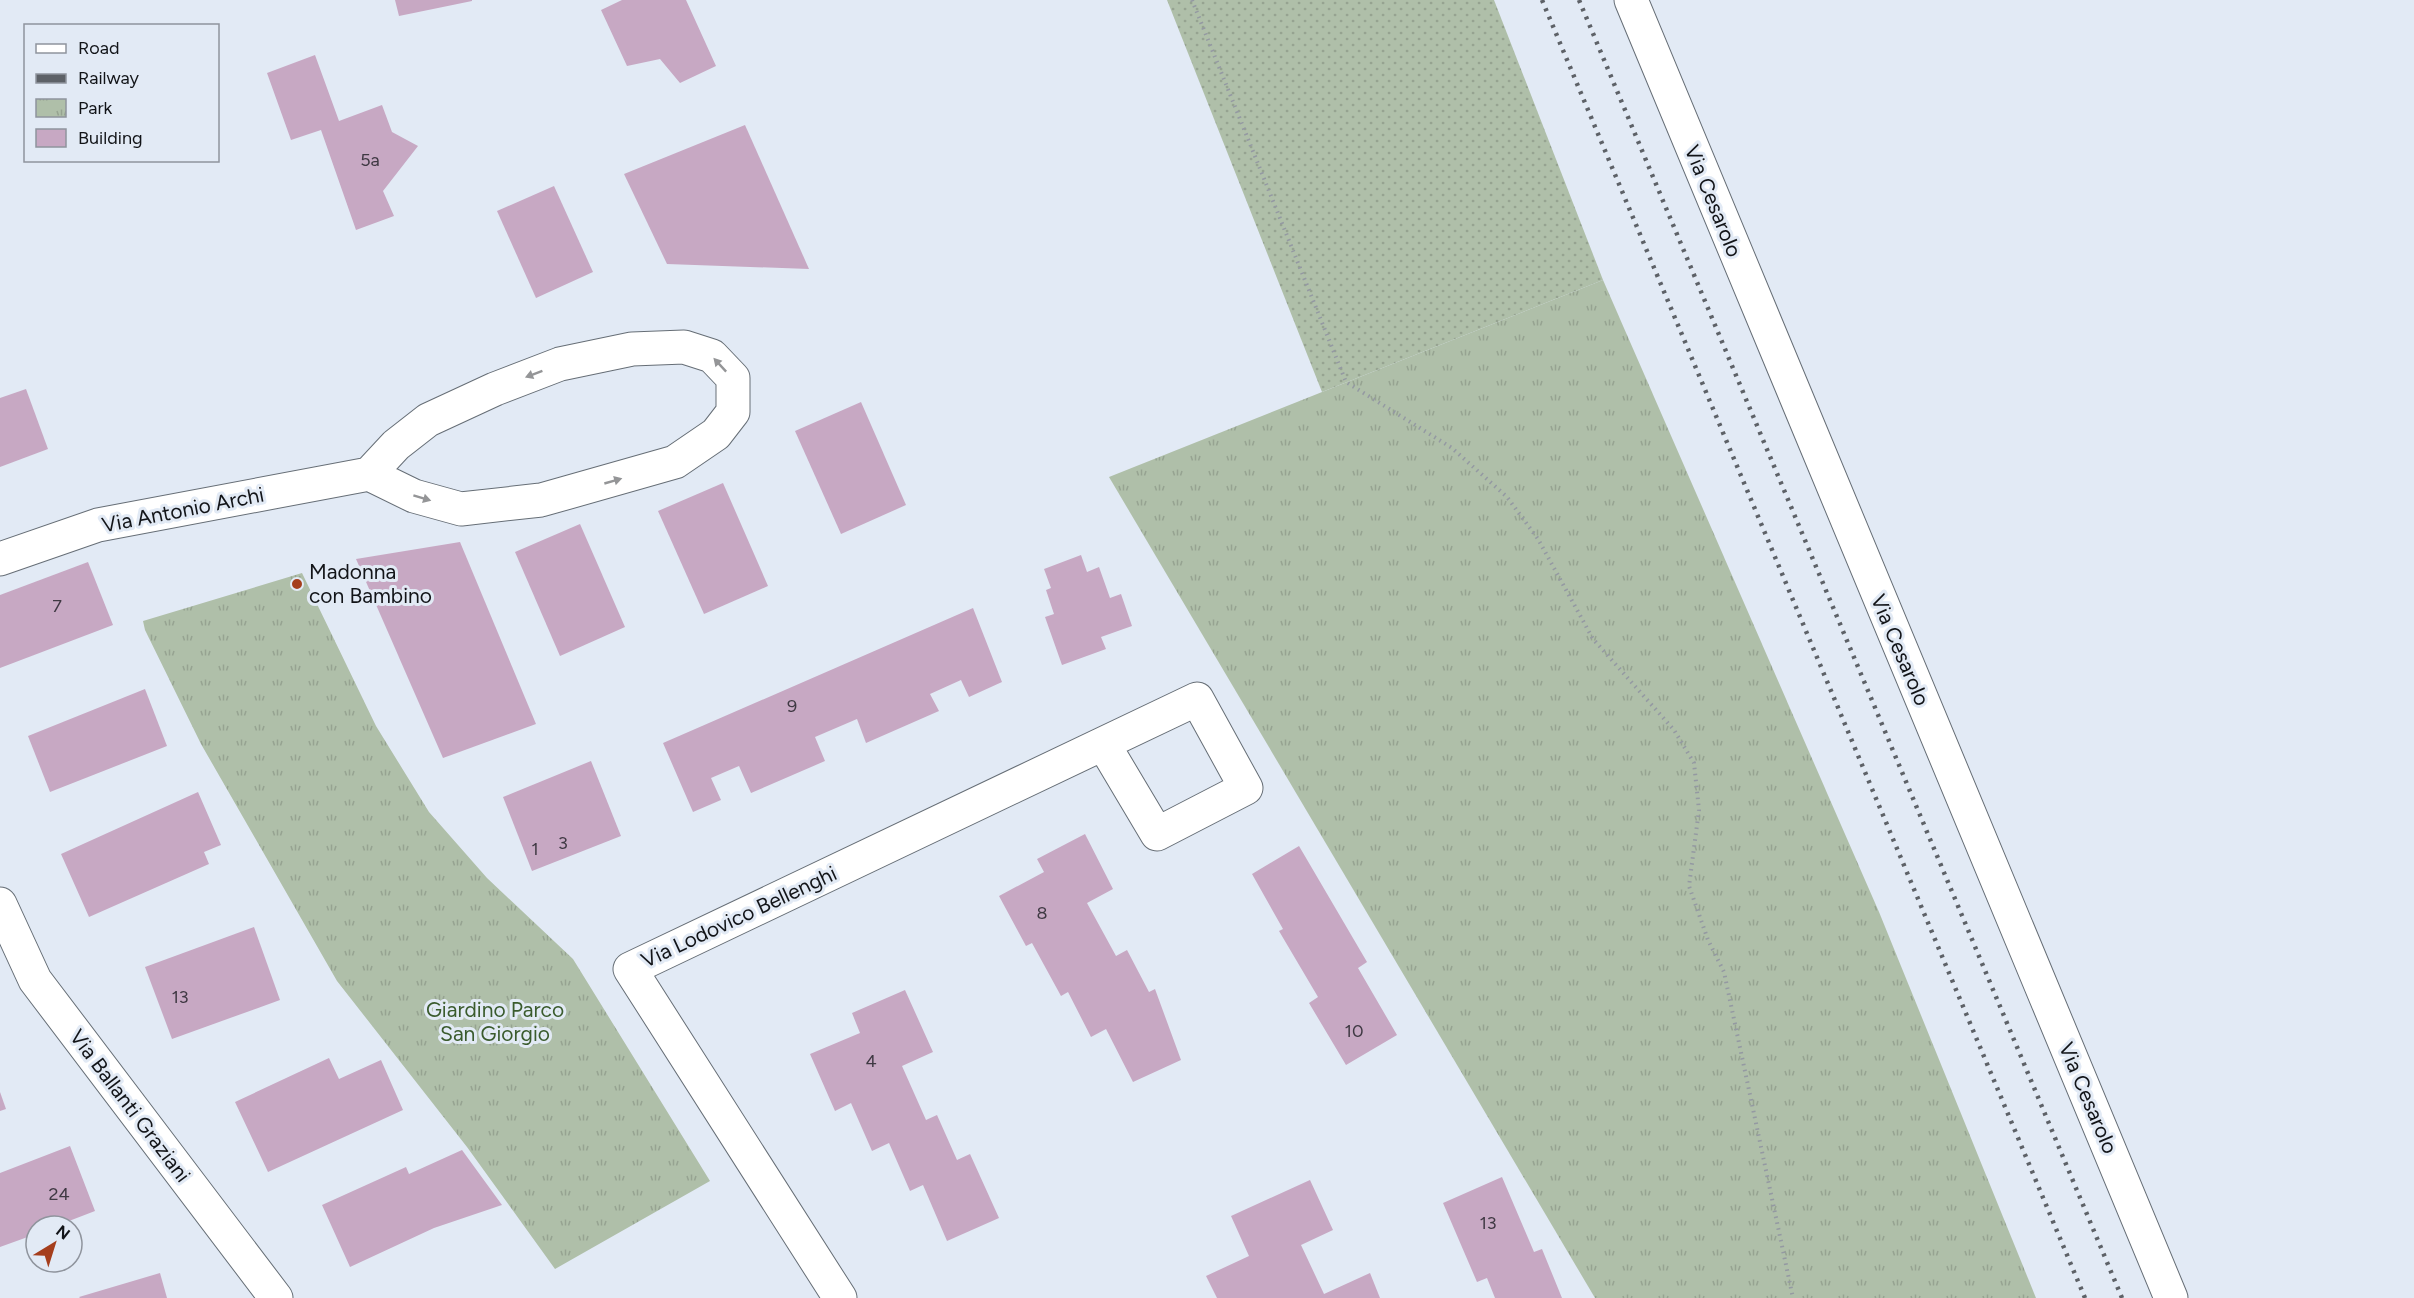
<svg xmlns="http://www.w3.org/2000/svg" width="2414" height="1298" font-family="Figtree,sans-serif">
  <defs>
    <pattern id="grass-dots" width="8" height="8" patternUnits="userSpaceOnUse" patternTransform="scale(1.5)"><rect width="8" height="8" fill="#afbfa9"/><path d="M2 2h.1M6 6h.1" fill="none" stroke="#96a391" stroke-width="1.8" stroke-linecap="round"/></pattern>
    <pattern id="park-tufts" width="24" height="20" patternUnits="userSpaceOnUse" patternTransform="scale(1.5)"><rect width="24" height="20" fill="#afbfa9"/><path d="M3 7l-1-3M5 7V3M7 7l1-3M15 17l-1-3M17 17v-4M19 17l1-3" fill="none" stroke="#96a391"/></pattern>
  </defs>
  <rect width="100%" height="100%" fill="#e2eaf5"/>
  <polygon fill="url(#grass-dots)" points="1167,0 1494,0 1603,280 1322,392"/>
  <g fill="url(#park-tufts)">
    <polygon points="1603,280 1879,912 2036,1298 1595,1298 1109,477"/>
    <polygon points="302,573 376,726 429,812 487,878 573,959 710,1181 555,1269 467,1147 337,981 201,744 145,630 143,621"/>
  </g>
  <g fill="#c7a8c3">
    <polygon points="395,0 472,0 472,1 399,16"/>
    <polygon points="622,0 686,0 716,66 680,83 660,59 627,66 601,10"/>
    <polygon points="315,55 339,121 382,105 392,132 418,146 383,191 394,216 356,230 321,130 291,140 267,73"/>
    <polygon points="745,125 809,269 667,264 624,174"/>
    <polygon points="554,186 593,272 536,298 497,211"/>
    <polygon points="26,389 48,449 0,467 0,398"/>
    <polygon points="861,402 906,505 841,534 795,431"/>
    <polygon points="723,483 768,586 704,614 658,511"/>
    <polygon points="580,524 625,627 560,656 515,552"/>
    <polygon points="460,542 536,724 443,758 356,559"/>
    <polygon points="1081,555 1087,572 1099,567 1110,598 1121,594 1132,626 1101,637 1106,649 1062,665 1045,617 1054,614 1046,590 1051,588 1044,569"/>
    <polygon points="88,562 113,625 0,668 0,595"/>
    <polygon points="973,608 1002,682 969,697 961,680 930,694 939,711 866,743 857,719 815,737 825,761 751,793 739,766 711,778 721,800 693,812 663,743"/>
    <polygon points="145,689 167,746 50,792 28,736"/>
    <polygon points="591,761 621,836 532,871 503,797"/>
    <polygon points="198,792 221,845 204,852 209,864 89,917 61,854"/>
    <polygon points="1085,834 1113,889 1087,903 1116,956 1127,950 1149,992 1155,989 1181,1060 1133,1082 1106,1029 1091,1037 1068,992 1061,996 1032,943 1026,946 999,896 1044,872 1037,859"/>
    <polygon points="1299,846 1367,962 1358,968 1397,1035 1346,1065 1309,1003 1318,997 1279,931 1283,929 1252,874"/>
    <polygon points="254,927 280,1000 172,1039 145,967"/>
    <polygon points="905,990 933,1052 902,1066 926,1120 937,1115 957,1160 970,1154 999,1218 947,1241 923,1185 910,1191 889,1143 872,1151 851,1103 835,1111 810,1054 860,1033 852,1013"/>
    <polygon points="329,1058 339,1079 381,1060 403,1110 268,1172 235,1102"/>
    <polygon points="0,1092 6,1109 0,1111"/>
    <polygon points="70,1146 95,1211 56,1226 36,1226 36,1234 0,1247 0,1173"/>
    <polygon points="462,1150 502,1205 434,1228 350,1267 322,1205 406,1167 409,1174"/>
    <polygon points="1502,1177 1534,1252 1542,1249 1562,1298 1495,1298 1487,1278 1477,1282 1443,1203"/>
    <polygon points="1310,1180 1333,1230 1301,1245 1324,1294 1370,1273 1380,1298 1217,1298 1206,1276 1249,1256 1231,1216"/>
    <polygon points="160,1273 167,1298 80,1298 79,1297"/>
  </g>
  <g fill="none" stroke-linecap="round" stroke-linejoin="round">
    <defs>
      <g id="street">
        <polyline points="1631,0 2171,1298"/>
        <polyline points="0,559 98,525 369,474 396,445 428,420 495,389 560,364 632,349 684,347 712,356 733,378 733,412 716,434 675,462 541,500 461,509 414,496 369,474"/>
        <polyline points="0,904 35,980 276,1298"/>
        <polyline points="840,1298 630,969 1197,699 1246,788 1157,834 1104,745"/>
      </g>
    </defs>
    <use href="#street" stroke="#666e76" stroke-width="35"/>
    <polyline stroke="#9499a2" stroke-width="4" stroke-dasharray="1.5 4.5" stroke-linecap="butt" points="1192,0 1346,382 1452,448 1507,497 1538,539 1593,639 1674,730 1694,763 1699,810 1689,886 1708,940 1724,972 1793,1298"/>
    <use href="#street" stroke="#fff" stroke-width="33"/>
    <g stroke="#5d6167" stroke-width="4.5" stroke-dasharray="3 6" stroke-linecap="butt">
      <polyline points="1542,0 2085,1298"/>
      <polyline points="1579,0 2122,1298"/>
    </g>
  </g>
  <defs><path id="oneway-solid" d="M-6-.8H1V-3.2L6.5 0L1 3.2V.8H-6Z" transform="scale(1.5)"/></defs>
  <g fill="#949597">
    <use href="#oneway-solid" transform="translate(720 365) rotate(-133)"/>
    <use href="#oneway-solid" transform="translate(534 374) rotate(159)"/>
    <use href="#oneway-solid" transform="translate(613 481) rotate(-16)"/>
    <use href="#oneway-solid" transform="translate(422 498) rotate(17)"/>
  </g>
  <circle fill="#a53e1c" stroke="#e2eaf5" stroke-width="2" cx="297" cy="584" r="6"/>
  <g text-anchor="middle" stroke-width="6" stroke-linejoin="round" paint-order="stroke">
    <g font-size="18" fill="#3f3943">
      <text x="370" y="166">5a</text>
      <text x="57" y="612">7</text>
      <text x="792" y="712">9</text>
      <text x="563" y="849">3</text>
      <text x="535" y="855">1</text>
      <text x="1042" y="919">8</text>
      <text x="180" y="1003">13</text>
      <text x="1354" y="1037">10</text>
      <text x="871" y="1067">4</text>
      <text x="59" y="1200">24</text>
      <text x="1488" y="1229">13</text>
    </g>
    <g font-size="21" fill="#121418" stroke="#e2eaf5">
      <text transform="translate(1713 201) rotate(68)" y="7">Via Cesarolo</text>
      <text transform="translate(183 510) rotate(-11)" y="7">Via Antonio Archi</text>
      <text transform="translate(1900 650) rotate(67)" y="7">Via Cesarolo</text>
      <text transform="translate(739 917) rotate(-25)" y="7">Via Lodovico Bellenghi</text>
      <text transform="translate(2088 1098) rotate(67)" y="7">Via Cesarolo</text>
      <text transform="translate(130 1106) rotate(53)" y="7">Via Ballanti Graziani</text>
    </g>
    <g font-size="21" fill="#121418" stroke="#e2eaf5" text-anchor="start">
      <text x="309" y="579">Madonna<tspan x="309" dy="24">con Bambino</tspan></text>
    </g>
    <g font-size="21" fill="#3a5b2d" stroke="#e2eaf5">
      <text x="495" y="1017">Giardino Parco<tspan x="495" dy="24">San Giorgio</tspan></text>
    </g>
  </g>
  <rect x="24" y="24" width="195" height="138" fill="#e2eaf5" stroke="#8f949d" stroke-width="1.5"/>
  <rect x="36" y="44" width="30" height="9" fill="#ffffff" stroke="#8f949d" stroke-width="1.5"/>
  <text x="78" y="54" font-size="18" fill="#121418">Road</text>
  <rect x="36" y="74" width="30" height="9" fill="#5d6167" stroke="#8f949d" stroke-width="1.5"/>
  <text x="78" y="84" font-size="18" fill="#121418">Railway</text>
  <rect x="36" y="99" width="30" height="18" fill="url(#park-tufts)" stroke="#8f949d" stroke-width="1.5"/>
  <text x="78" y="114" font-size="18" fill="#121418">Park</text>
  <rect x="36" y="129" width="30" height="18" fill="#c7a8c3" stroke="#8f949d" stroke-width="1.5"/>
  <text x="78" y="144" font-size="18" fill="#121418">Building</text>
  <g transform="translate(54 1244) rotate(38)"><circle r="28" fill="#e2eaf5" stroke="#8f949d" stroke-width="1.5"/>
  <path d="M0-4.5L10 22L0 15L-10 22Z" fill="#a53e1c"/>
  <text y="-9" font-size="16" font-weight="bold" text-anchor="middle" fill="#121418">N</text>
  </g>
</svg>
